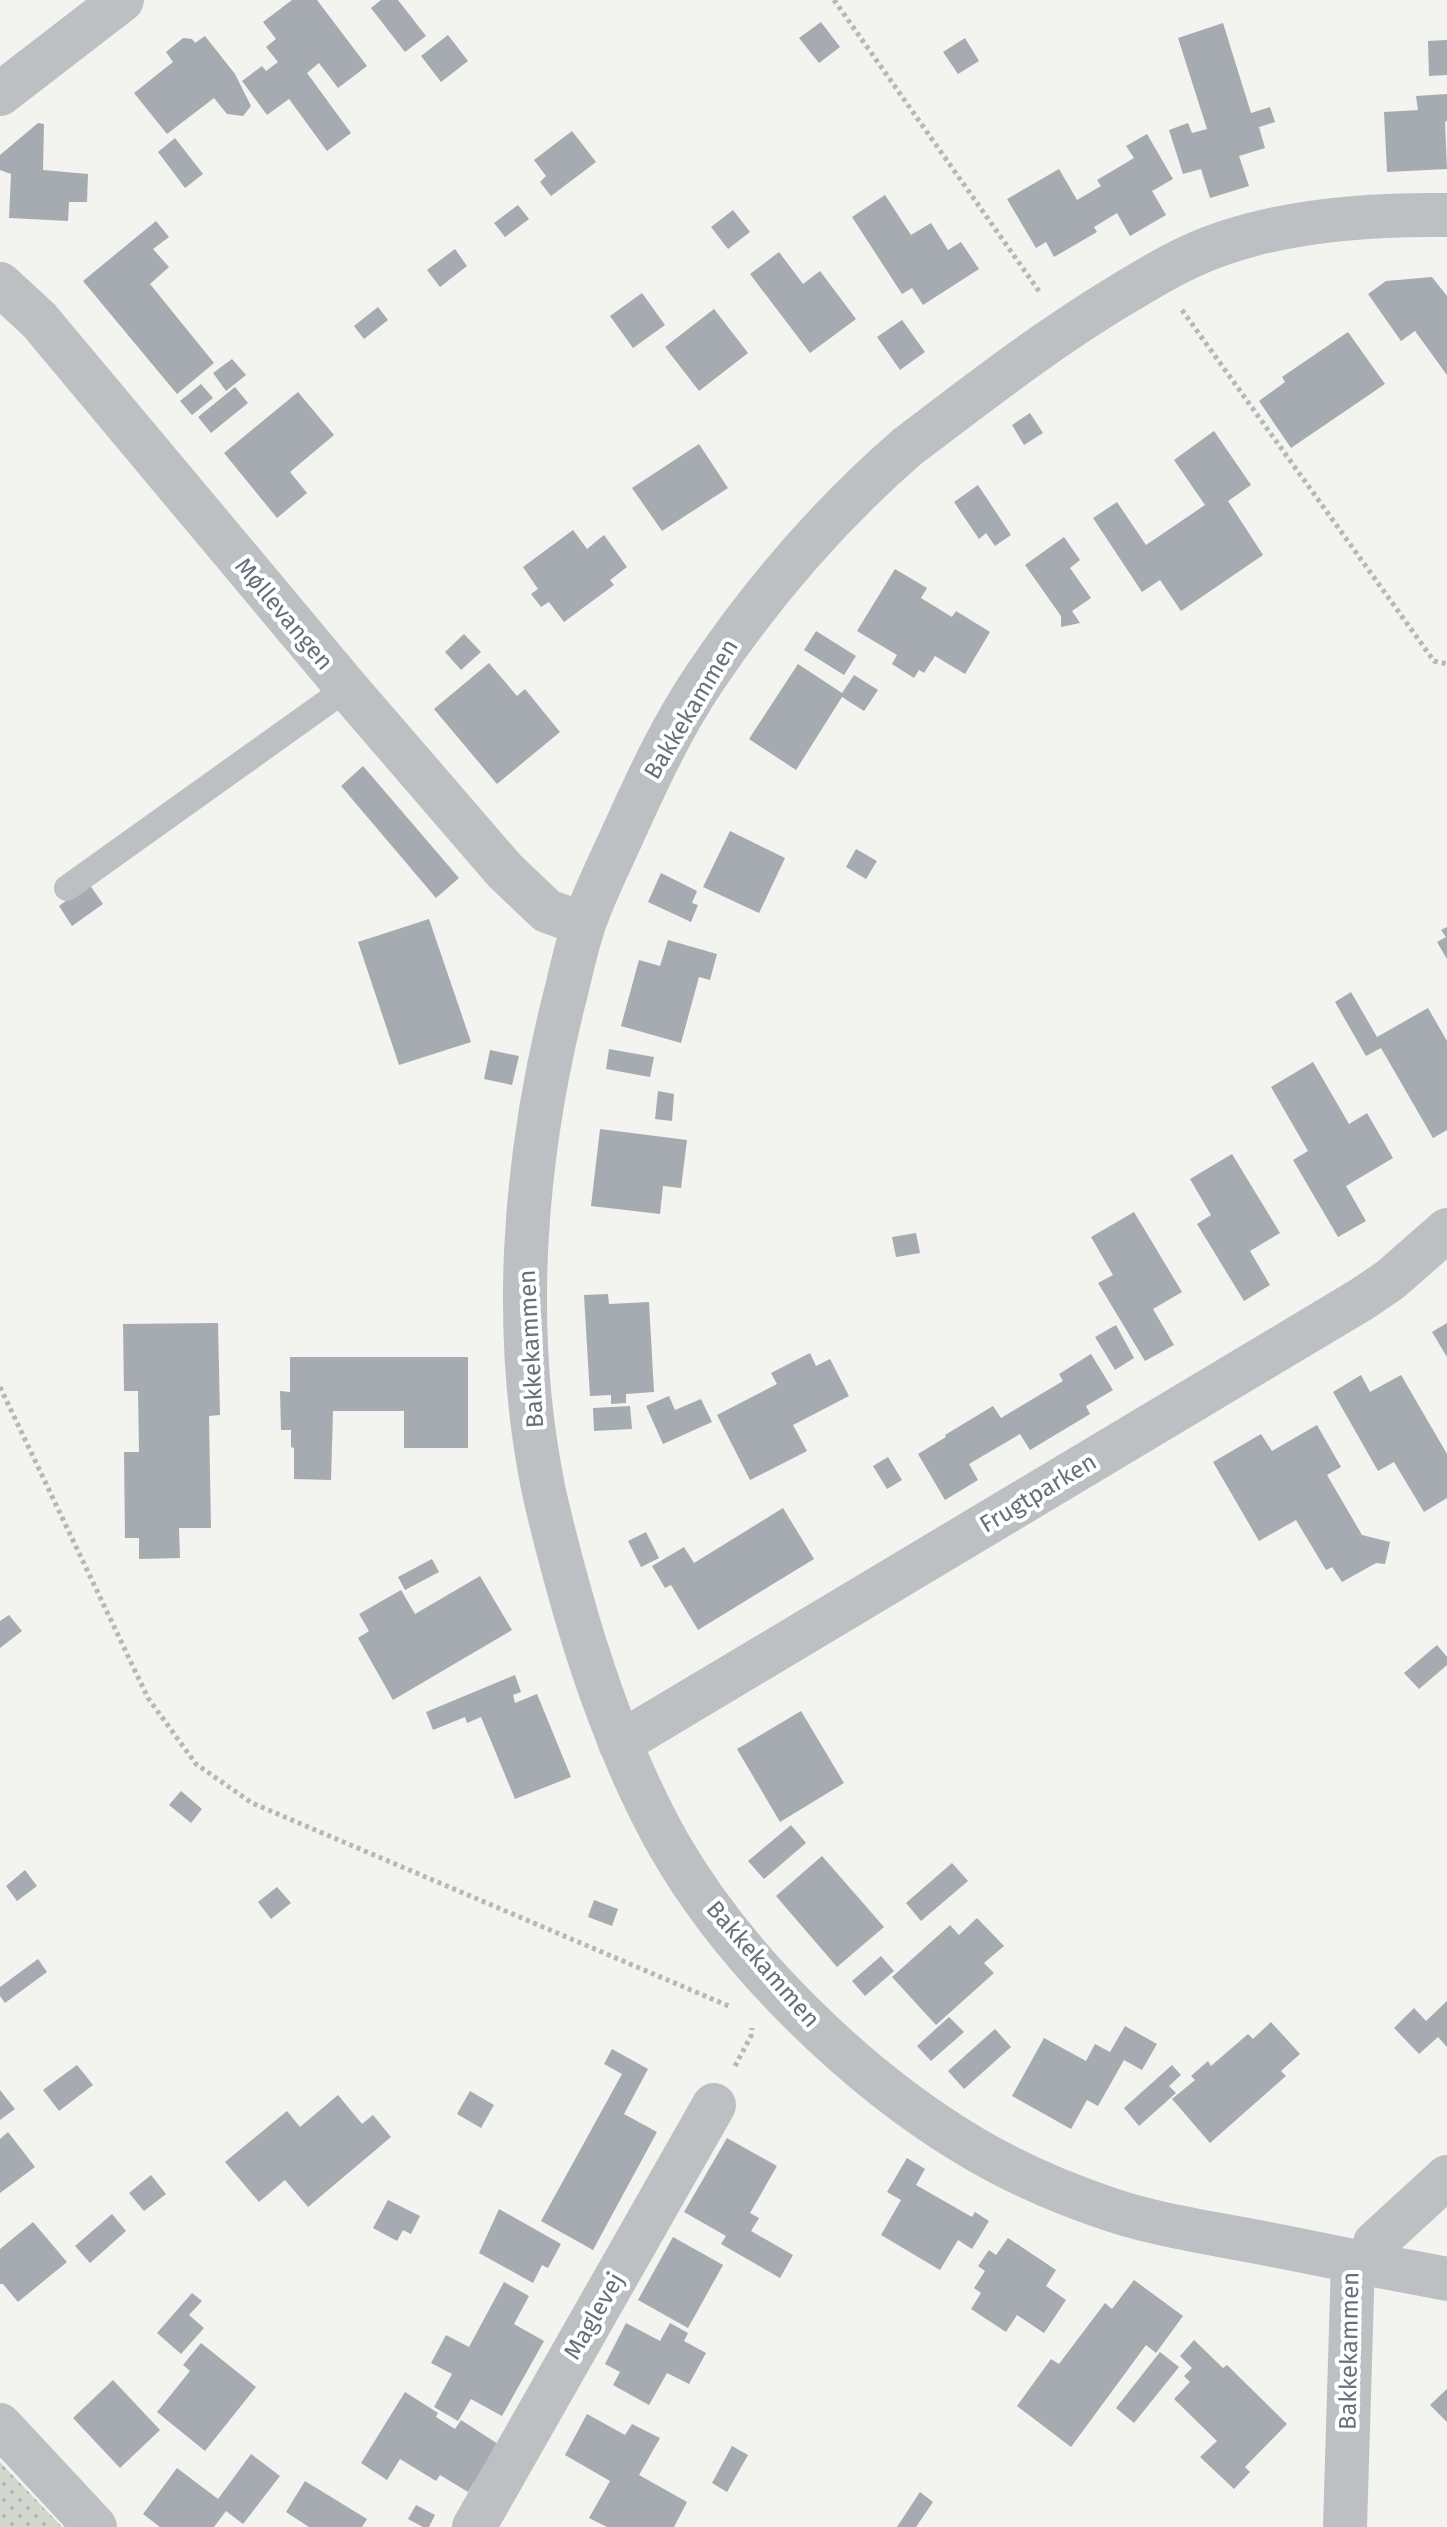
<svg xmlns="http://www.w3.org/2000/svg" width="1447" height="2527" font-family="'Fira Sans',sans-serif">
  <defs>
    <pattern id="grass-dots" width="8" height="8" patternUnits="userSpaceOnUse" patternTransform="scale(2)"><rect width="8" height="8" fill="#d2d8d0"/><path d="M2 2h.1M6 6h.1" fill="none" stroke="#aeb4ae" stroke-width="1.8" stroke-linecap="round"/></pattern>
  </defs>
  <rect width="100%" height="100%" fill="#f3f3f0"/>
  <polygon fill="url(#grass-dots)" points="0,2462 62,2527 0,2527"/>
  <g fill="#a6abb1">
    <polygon points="292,0 317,0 367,66 338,88 319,63 307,73 351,133 327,151 289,99 267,115 242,81 262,66 266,71 278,62 266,47 276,39 263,22"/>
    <polygon points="381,0 398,0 426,36 405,52 371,8"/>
    <polygon points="821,22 840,47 819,63 799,38"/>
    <polygon points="1223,23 1251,113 1270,107 1275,122 1259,127 1265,148 1239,156 1249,186 1210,198 1201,169 1183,174 1169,130 1188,123 1192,133 1207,129 1178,38"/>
    <polygon points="448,35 468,61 441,82 421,56"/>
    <polygon points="205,36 235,74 251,106 243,116 227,114 214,98 167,134 134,93 173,62 166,52 183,38 192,39 195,43"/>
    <polygon points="965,38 979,61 958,74 943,52"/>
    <polygon points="1447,40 1447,75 1429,76 1428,41"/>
    <polygon points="1447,94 1447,121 1445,122 1447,169 1387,172 1384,112 1418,110 1416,96"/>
    <polygon points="38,123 44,124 43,170 88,174 87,202 69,202 68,221 9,218 11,174 0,170 0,155"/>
    <polygon points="572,131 596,162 551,196 540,182 546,176 534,160"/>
    <polygon points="1147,134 1173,179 1152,191 1166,215 1130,236 1117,213 1094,227 1097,232 1054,257 1046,242 1036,248 1007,199 1059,169 1077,200 1101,186 1097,180 1134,158 1126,146"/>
    <polygon points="175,138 203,174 185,188 158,152"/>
    <polygon points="885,195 911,235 931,223 948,250 961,242 979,269 923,305 912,288 902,294 852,217"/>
    <polygon points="518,205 529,219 505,237 494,223"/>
    <polygon points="733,210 750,232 728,249 711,227"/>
    <polygon points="156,221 169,237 153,249 169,267 150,284 214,363 177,394 83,281"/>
    <polygon points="455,249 467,266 440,287 427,270"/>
    <polygon points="779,252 803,284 820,271 856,319 810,353 750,274"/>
    <polygon points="1432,277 1447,296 1447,375 1415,331 1401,341 1368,294 1386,281"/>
    <polygon points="642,293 665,325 633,348 610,316"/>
    <polygon points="378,307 388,320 364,339 354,326"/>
    <polygon points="714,309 748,353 699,391 665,347"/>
    <polygon points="902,320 925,352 900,370 877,337"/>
    <polygon points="1348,332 1385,384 1291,448 1259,401 1285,382 1282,377"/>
    <polygon points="232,359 246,375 226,391 213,373"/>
    <polygon points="201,384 213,398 192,415 180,401"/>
    <polygon points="235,387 248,403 211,433 198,417"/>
    <polygon points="298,392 334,435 290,472 307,493 277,518 224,453"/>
    <polygon points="1030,413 1043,433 1024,445 1012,425"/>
    <polygon points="1214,431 1251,485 1228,501 1263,555 1181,611 1160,580 1142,592 1093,518 1117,502 1146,545 1205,505 1174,460"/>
    <polygon points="699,444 728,488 662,531 632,488"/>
    <polygon points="978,485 1011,535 995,546 986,533 979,539 954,502"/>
    <polygon points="573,530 587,549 604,535 627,567 610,580 614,585 564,622 549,602 541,607 531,594 538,589 523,567"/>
    <polygon points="1064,537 1080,560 1070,568 1091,598 1072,611 1080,623 1061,627 1061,616 1025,565"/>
    <polygon points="895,569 927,588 921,598 952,617 956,611 990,632 965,674 935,656 924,673 919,670 914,678 892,664 897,655 857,631"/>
    <polygon points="816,631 856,656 844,675 804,650"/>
    <polygon points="464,634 481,652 461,670 445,652"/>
    <polygon points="489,663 517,696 525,689 560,732 497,784 434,709"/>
    <polygon points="798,664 842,693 854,675 878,690 864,711 842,697 796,770 749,739"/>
    <polygon points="363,766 459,878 436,898 341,786"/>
    <polygon points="730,831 785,858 759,913 703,887"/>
    <polygon points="856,849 877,861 866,879 846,867"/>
    <polygon points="661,873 697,891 692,903 698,905 691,922 648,902"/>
    <polygon points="89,884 103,904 72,926 59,906"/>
    <polygon points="429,919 471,1042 399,1065 358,942"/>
    <polygon points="1447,927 1447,959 1437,942 1446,937 1441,930"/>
    <polygon points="668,940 717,954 710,980 699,977 681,1043 621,1026 639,960 660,966"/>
    <polygon points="1351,992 1377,1037 1428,1008 1447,1041 1447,1130 1433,1138 1381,1048 1366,1056 1335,1002"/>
    <polygon points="609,1049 654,1057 650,1077 606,1069"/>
    <polygon points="490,1050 519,1056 512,1085 484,1079"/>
    <polygon points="1313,1062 1349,1124 1367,1113 1393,1158 1346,1186 1366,1221 1338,1237 1293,1160 1308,1151 1271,1087"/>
    <polygon points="658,1091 674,1094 672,1121 655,1119"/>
    <polygon points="600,1129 687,1140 681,1188 663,1186 660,1214 591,1206"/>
    <polygon points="1232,1154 1280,1233 1250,1251 1270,1285 1244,1301 1197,1224 1211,1215 1190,1179"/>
    <polygon points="1134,1212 1182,1292 1153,1309 1174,1345 1145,1361 1098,1283 1113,1275 1091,1237"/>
    <polygon points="916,1233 920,1253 896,1257 892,1237"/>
    <polygon points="608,1294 609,1304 649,1302 654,1392 626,1394 626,1403 611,1404 611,1395 590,1396 584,1295"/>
    <polygon points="218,1323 220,1415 209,1416 211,1528 179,1528 180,1558 139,1559 139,1538 125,1538 124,1452 139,1452 138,1391 124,1391 123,1324"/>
    <polygon points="1447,1323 1447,1357 1432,1332"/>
    <polygon points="1116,1325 1134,1358 1115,1370 1095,1337"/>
    <polygon points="810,1353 816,1366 830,1359 849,1396 793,1425 807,1451 750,1480 717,1415 777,1384 771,1373"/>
    <polygon points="1091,1354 1113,1390 1086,1406 1090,1414 1030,1450 1020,1434 969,1464 978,1480 945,1500 918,1454 946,1437 945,1435 993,1406 1001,1418 1063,1381 1059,1374"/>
    <polygon points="290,1357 468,1357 468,1448 404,1448 404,1411 333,1411 331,1480 294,1479 294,1448 291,1447 291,1430 281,1430 280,1391 290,1392"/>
    <polygon points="1361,1375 1370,1392 1401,1375 1447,1454 1447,1498 1424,1512 1394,1462 1378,1471 1333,1392"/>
    <polygon points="669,1396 675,1410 701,1399 712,1422 663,1444 646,1406"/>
    <polygon points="630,1406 632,1429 594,1431 593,1408"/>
    <polygon points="1317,1425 1341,1467 1327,1475 1362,1535 1390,1542 1385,1564 1376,1563 1342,1582 1332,1567 1326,1570 1296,1520 1259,1541 1213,1462 1261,1434 1272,1451"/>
    <polygon points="888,1457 902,1480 887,1489 873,1466"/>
    <polygon points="783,1508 814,1559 698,1630 671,1585 665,1588 652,1566 684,1547 694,1563"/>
    <polygon points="646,1532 659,1558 641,1567 628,1541"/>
    <polygon points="432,1559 439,1572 405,1590 398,1577"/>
    <polygon points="480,1576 512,1630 393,1700 358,1638 369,1631 359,1614 401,1590 415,1614"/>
    <polygon points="9,1615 22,1631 0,1648 0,1621"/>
    <polygon points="1437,1645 1447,1657 1447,1665 1419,1689 1404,1673"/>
    <polygon points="515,1675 521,1692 513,1695 515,1703 537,1694 571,1777 515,1799 481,1717 467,1723 465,1717 433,1730 426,1712"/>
    <polygon points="801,1711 844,1783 780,1822 737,1749"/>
    <polygon points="181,1791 202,1809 191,1823 169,1805"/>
    <polygon points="791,1825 806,1843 764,1879 748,1861"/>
    <polygon points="822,1856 884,1927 837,1967 776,1896"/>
    <polygon points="952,1863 968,1881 921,1921 906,1903"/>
    <polygon points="25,1870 37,1886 17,1901 6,1886"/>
    <polygon points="277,1887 291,1903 271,1919 258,1902"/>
    <polygon points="594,1900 618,1909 612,1926 588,1917"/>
    <polygon points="977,1918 1004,1946 984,1963 994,1973 936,2025 892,1977 950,1925 959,1935"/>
    <polygon points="881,1956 894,1971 865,1996 852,1981"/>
    <polygon points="38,1959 47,1972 5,2003 0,1996 0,1987"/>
    <polygon points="1447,2001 1447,2047 1438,2037 1419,2054 1394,2028 1414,2008 1426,2021"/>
    <polygon points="949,2017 964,2032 931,2061 917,2046"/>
    <polygon points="1271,2022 1300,2054 1281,2071 1286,2076 1210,2143 1172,2099 1195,2080 1191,2076 1208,2061 1211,2066 1248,2034 1253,2039"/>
    <polygon points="1125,2026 1157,2044 1142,2070 1124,2060 1098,2106 1087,2100 1071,2129 1012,2096 1044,2038 1086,2061 1095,2044 1110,2052"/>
    <polygon points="995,2029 1011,2047 964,2089 948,2071"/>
    <polygon points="612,2049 648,2069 624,2114 657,2132 593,2250 541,2221 622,2074 604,2064"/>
    <polygon points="77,2065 93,2085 59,2111 43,2090"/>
    <polygon points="1172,2065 1181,2075 1169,2086 1176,2093 1139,2126 1124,2108"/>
    <polygon points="0,2090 15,2109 0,2120"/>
    <polygon points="470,2091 494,2105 481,2128 457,2114"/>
    <polygon points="338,2095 362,2124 373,2115 391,2137 308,2207 285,2180 259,2202 225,2162 287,2111 300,2127"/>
    <polygon points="8,2132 35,2167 0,2193 0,2139"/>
    <polygon points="727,2138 777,2166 750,2213 759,2218 751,2231 793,2255 780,2278 721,2244 726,2236 684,2212"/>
    <polygon points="907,2158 925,2169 916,2185 972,2217 975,2212 989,2221 972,2249 958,2240 940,2270 881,2235 901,2200 887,2192"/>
    <polygon points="151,2175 166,2194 144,2211 129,2193"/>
    <polygon points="388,2200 420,2216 411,2234 403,2230 397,2241 373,2228"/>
    <polygon points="499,2209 561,2244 548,2268 542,2265 533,2283 479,2253"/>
    <polygon points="112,2214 126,2231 90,2263 75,2246"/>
    <polygon points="33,2222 67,2262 18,2302 3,2284 0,2284 0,2249"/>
    <polygon points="673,2237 723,2265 688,2328 638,2300"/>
    <polygon points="1008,2238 1056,2270 1046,2286 1066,2300 1044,2333 1017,2315 1006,2332 971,2309 981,2293 974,2288 985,2271 978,2266 989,2250 996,2255"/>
    <polygon points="1134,2280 1183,2316 1156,2353 1146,2345 1071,2447 1017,2406 1051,2359 1059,2364 1105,2303 1112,2309"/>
    <polygon points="504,2282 529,2296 514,2324 544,2341 502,2416 471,2399 458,2421 434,2407 452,2374 431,2363 446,2335 469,2347"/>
    <polygon points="192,2293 202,2301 189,2315 204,2328 181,2354 157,2333"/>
    <polygon points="626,2323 660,2341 670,2323 688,2333 684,2341 706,2353 689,2384 667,2373 649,2405 613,2385 620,2372 605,2364"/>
    <polygon points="1194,2340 1223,2368 1227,2365 1287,2424 1245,2467 1250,2472 1234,2489 1200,2457 1217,2441 1174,2399 1190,2382 1184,2376 1192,2368 1180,2356"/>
    <polygon points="201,2343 256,2387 205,2451 157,2412 190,2371 183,2365"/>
    <polygon points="1160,2352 1179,2367 1134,2423 1116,2408"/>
    <polygon points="113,2380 160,2430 120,2468 73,2418"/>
    <polygon points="1447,2389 1447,2422 1430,2405"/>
    <polygon points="405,2392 438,2413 436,2417 455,2429 461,2420 498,2444 468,2492 440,2475 436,2481 400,2459 387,2480 361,2463"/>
    <polygon points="587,2414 625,2435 632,2424 660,2438 639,2475 687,2502 674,2527 607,2527 589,2518 610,2481 565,2455"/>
    <polygon points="732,2446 748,2455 727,2492 712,2483"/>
    <polygon points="251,2454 280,2476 243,2524 226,2511 214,2527 160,2527 143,2514 177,2468 218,2499"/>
    <polygon points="305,2481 367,2519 362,2527 309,2527 286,2512"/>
    <polygon points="920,2492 933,2502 916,2527 897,2527"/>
    <polygon points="416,2505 435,2515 429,2527 423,2527 408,2519"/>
  </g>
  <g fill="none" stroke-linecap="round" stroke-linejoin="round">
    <g stroke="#b5b7ba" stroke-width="5" stroke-dasharray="4 4" stroke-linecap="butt">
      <polyline points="834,0 1041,294"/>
      <polyline points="1182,310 1434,661 1447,664"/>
      <polyline points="0,1387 148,1698 196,1764 252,1803 731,2007"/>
      <polyline points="735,2066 751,2036 752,2028"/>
    </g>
    <polyline stroke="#bdc0c3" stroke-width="26" points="67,888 347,688"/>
    <g stroke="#bdc0c3" stroke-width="44">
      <polyline points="0,94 122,0"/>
      <polyline points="0,284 39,320 347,688 505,871 547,911 583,924"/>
      <polyline points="620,1743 1362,1299 1390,1280 1447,1230"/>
      <polyline points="1353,2261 1447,2279"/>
      <polyline points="1372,2265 1375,2243 1447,2177"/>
      <polyline points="0,2425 95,2527"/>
      <polyline points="474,2527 714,2105"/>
      <path d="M1345,2527l8,-266c-39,-8 -78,-16 -117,-23 -42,-8 -86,-15 -127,-29 -48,-16 -98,-38 -141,-64 -113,-68 -233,-185 -299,-300 -39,-69 -67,-144 -90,-220 -13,-45 -26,-91 -36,-138 -32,-159 -19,-326 20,-483 7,-26 12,-54 21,-80 10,-30 25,-59 38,-88 24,-53 49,-108 82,-157 57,-85 126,-165 203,-232 70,-53 139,-107 214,-152 33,-20 66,-40 103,-52 70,-24 149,-29 223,-28"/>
    </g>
  </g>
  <g text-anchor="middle" stroke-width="8" stroke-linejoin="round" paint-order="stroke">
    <g font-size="24" fill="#66707d" stroke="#fff">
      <text transform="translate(284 614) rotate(50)" y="8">Møllevangen</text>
      <text transform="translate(691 709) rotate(-59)" y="8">Bakkekammen</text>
      <text transform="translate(531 1349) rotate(-93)" y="8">Bakkekammen</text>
      <text transform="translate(1038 1493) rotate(-31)" y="8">Frugtparken</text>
      <text transform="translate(763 1964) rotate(49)" y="8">Bakkekammen</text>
      <text transform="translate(594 2316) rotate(-60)" y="8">Maglevej</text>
      <text transform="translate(1349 2351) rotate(-89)" y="8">Bakkekammen</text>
    </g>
  </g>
</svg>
